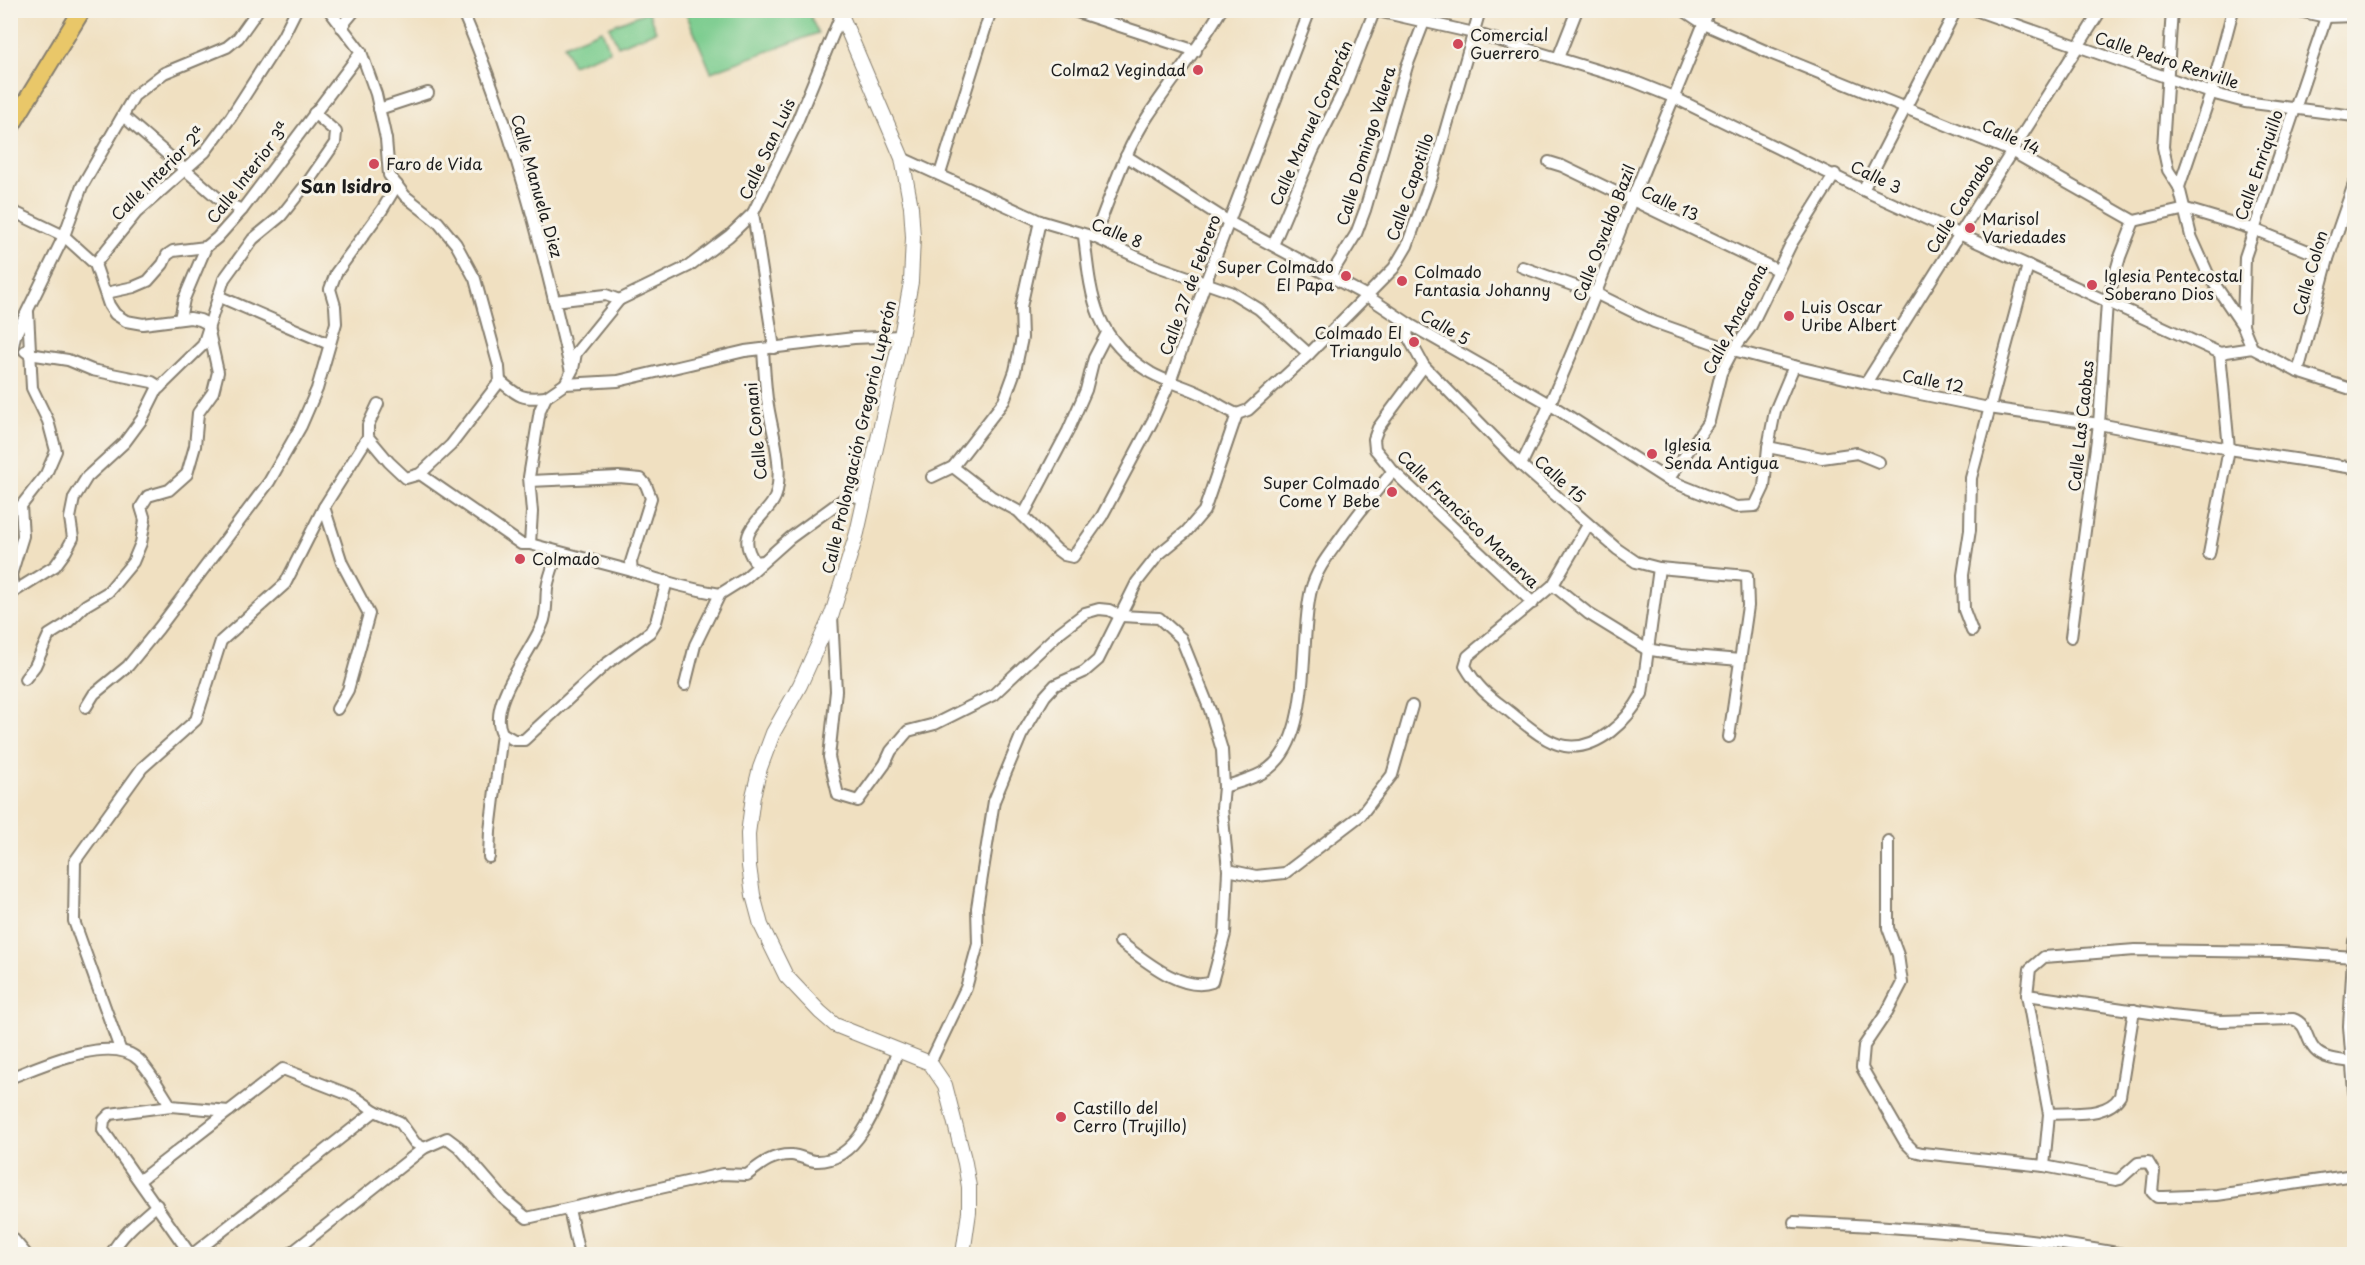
<svg xmlns="http://www.w3.org/2000/svg" width="2365" height="1265" font-family="'Playpen Sans',sans-serif">
  <rect width="100%" height="100%" fill="#f7f3e8"/>
  <filter id="ink" filterUnits="userSpaceOnUse"><feTurbulence type="fractalNoise" baseFrequency=".0167" numOctaves="2"/><feDisplacementMap in="SourceGraphic" scale="12" xChannelSelector="R" yChannelSelector="G"/><feConvolveMatrix kernelMatrix="1 2 1 2 8 2 1 2 1" color-interpolation-filters="sRGB"/></filter>
  <filter id="wash" filterUnits="userSpaceOnUse"><feTurbulence type="fractalNoise" baseFrequency=".008" numOctaves="4" result="noise"/><feDisplacementMap in="SourceGraphic" scale="24" xChannelSelector="R" yChannelSelector="G"/><feGaussianBlur stdDeviation="1.35" result="paint"/><feColorMatrix in="noise" values="0 0 0 0 0 0 0 0 0 0 0 0 0 0 0 0 0 1.4 0 .05"/><feComposite in="paint" operator="in"/></filter>
  <g filter="url(#wash)">
    <rect width="100%" height="100%" fill="#f0e0c1"/>
    <g fill="#7acc8e" stroke="#4b7455" stroke-width="1.5">
      <polygon points="648,11 656,31 618,46 609,27"/>
      <polygon points="685,11 808,11 818,33 711,72"/>
      <polygon points="602,30 610,51 572,65 564,45"/>
    </g>
  </g>
  <g filter="url(#ink)">
    <g fill="none" stroke-linecap="round" stroke-linejoin="round">
      <defs>
        <g id="minor">
          <polyline points="329,10 361,52 376,94 386,139 389,175 405,196 438,222 456,244 475,279 499,367 500,381 451,445 420,474 406,478 389,462 368,437 368,425 378,404"/>
          <path d="M462,10c50,115 81,240 109,362"/>
          <polyline points="1071,10 1196,51"/>
          <polyline points="1373,10 1474,33 1633,81 1673,97 1863,190 2220,353 2252,348 2298,372 2354,390"/>
          <polyline points="1683,10 1704,24 1770,53 2011,151 2134,221 2186,209 2253,229 2328,259"/>
          <polyline points="1975,10 2211,93 2245,102 2354,116"/>
          <polyline points="2172,10 2163,147 2168,170 2179,187"/>
          <polyline points="2233,10 2211,93 2179,187 2191,236 2209,276 2243,326 2252,348"/>
          <polyline points="2294,10 2326,17 2354,16"/>
          <polyline points="341,27 355,10"/>
          <polyline points="1558,58 1577,10"/>
          <polyline points="379,109 428,93"/>
          <polyline points="123,116 220,200 242,210"/>
          <polyline points="1126,156 1229,222 1367,296 1409,324 1551,405 1668,480 1736,507 1755,506 1764,487 1768,447 1775,411 1794,366"/>
          <polyline points="902,158 1040,221 1094,237 1154,265 1231,292 1259,309 1309,354"/>
          <polyline points="1549,162 1562,166 1777,270"/>
          <polyline points="940,174 991,10"/>
          <polyline points="1863,190 1956,10"/>
          <polyline points="10,210 64,236 95,264 109,305 115,314 126,321 143,324 190,318 200,320 208,324"/>
          <polyline points="753,213 774,348"/>
          <path d="M1084,236c7,60 9,102 67,137 16,9 34,13 50,21 13,7 23,15 36,20"/>
          <path d="M1094,237c17,-40 29,-84 54,-121 24,-36 51,-68 73,-106"/>
          <polyline points="1273,245 1313,151 1342,94 1374,12"/>
          <polyline points="95,264 136,213 205,152 231,117 283,36 296,10"/>
          <polyline points="1522,267 1597,294 1654,322 1733,350 1794,366 1866,383 1989,408 2099,424 2229,449 2354,468"/>
          <polyline points="1330,276 1356,234 1365,210 1407,66 1424,22"/>
          <polyline points="106,293 134,287 148,281 163,264 167,255 173,251 206,247 217,238 242,210 361,52"/>
          <polyline points="218,296 329,344"/>
          <polyline points="554,301 606,295 619,300"/>
          <polyline points="180,319 184,299 206,247"/>
          <polyline points="1409,324 1407,335 1424,366 1521,465 1617,549 1636,562 1659,568 1747,576 1748,606 1729,737"/>
          <polyline points="2243,326 2245,257 2326,17"/>
          <path d="M763,349c1,17 2,34 4,50 4,30 16,62 10,92 -4,25 -47,37 -22,71l8,-1"/>
          <polyline points="25,351 29,354 68,360 92,370 152,382 160,387"/>
          <polyline points="10,361 15,336 64,236 82,186 134,96 164,73 227,47 238,38 258,10"/>
          <polyline points="1424,366 1378,428 1374,439 1375,449 1393,471 1533,603"/>
          <polyline points="2298,372 2328,259 2354,184"/>
          <path d="M500,381c18,15 22,19 46,16"/>
          <polyline points="1866,383 2101,10"/>
          <polyline points="565,384 618,381 745,351 854,338 901,336"/>
          <polyline points="1237,414 1248,410 1309,354 1394,268 1407,246 1432,177 1480,10"/>
          <polyline points="1768,447 1822,458 1857,453 1879,462"/>
          <path d="M1521,465c43,-86 76,-175 111,-265 25,-63 52,-126 77,-190"/>
          <polyline points="953,467 992,497 1018,511 1056,549 1064,555 1073,557 1102,516 1153,420 1170,382 1205,284 1310,10"/>
          <polyline points="420,474 521,544 530,544 632,571"/>
          <polyline points="932,477 953,467 1004,401 1015,371 1022,338 1021,307 1040,221"/>
          <polyline points="1668,480 1709,421 1721,373 1733,350 1750,328 1791,244 1835,174"/>
          <path d="M530,481l89,-4 22,2 5,6 5,13 -20,64 1,9c29,10 58,18 88,23"/>
          <polyline points="324,507 342,563 369,614 348,690 337,709"/>
          <polyline points="1023,516 1068,431 1086,390 1094,358 1107,333"/>
          <path d="M1588,525l-35,60 -85,71 -3,10c14,24 24,30 45,46 15,12 36,31 55,34 33,5 63,-26 77,-52l17,-126"/>
          <polyline points="530,544 532,512 529,477 540,410 546,397 565,384 573,369 576,353 619,300 689,266 729,236 753,213 794,129 841,15"/>
          <polyline points="2209,554 2229,449 2220,353"/>
          <polyline points="1553,585 1589,614 1646,649 1681,655 1740,660"/>
          <polyline points="14,592 11,575 23,536 21,506 46,474 56,451 48,421 32,388 28,312"/>
          <polyline points="10,594 55,566 66,551 73,538 70,518 74,498 87,477 125,442 142,419 156,391 203,345 224,279 253,239 281,216 308,182 335,143 336,132 314,113"/>
          <path d="M832,616l4,75 -7,66 9,38 20,6 27,-37 6,-13 17,-20 27,-7 58,-29 67,-63 25,-19 14,-4 10,1 12,6 38,2 22,20 29,72 12,40 2,37 -2,21 6,62 -3,64 -13,48c-30,11 -69,-23 -92,-40"/>
          <polyline points="1972,631 1964,610 1963,575 1970,530 1971,478 2028,265"/>
          <polyline points="2071,637 2099,424 2107,302 2120,257 2134,221"/>
          <polyline points="25,679 35,666 49,635 65,625 86,605 108,592 133,562 141,543 145,520 141,507 148,496 169,490 187,474 195,446 198,413 213,392 218,372 208,327"/>
          <polyline points="685,685 695,645 720,594 744,579 790,538 849,495 865,499"/>
          <polyline points="86,707 94,694 128,666 159,628 269,482 301,426 317,389 336,323 335,306 330,289 336,273 382,210 397,185"/>
          <polyline points="502,733 514,740 524,740 606,664 650,632 656,622 667,581"/>
          <path d="M1224,787c12,-4 27,-8 38,-14 53,-29 36,-132 49,-183 6,-23 21,-39 34,-58 16,-22 31,-41 48,-61"/>
          <polyline points="1888,841 1888,928 1898,955 1902,983 1887,1012 1864,1046 1862,1068 1905,1142 1914,1151 1922,1153 2044,1166 2049,1114 2027,995 2030,969 2044,957 2135,950 2280,952 2354,957"/>
          <path d="M489,857l1,-26 12,-98c-16,-30 33,-85 42,-113 3,-11 2,-22 3,-32 2,-12 7,-24 11,-36"/>
          <polyline points="1228,870 1256,876 1285,873 1361,815 1392,775 1412,706"/>
          <polyline points="2354,941 2349,1026 2354,1092"/>
          <path d="M2027,995l144,21 49,5 73,-2c15,5 12,20 22,31 8,9 24,10 36,12"/>
          <polyline points="120,1049 74,921 75,861 142,768 196,720 221,641 285,584 324,507 368,437"/>
          <polyline points="930,1063 966,988 978,944 977,908 994,801 1021,736 1045,696 1055,685 1084,672 1098,660 1137,582 1159,554 1186,532 1204,511 1237,414"/>
          <path d="M10,1078c30,-12 102,-45 129,-18 12,12 22,31 32,46"/>
          <path d="M2049,1114c22,-2 58,4 71,-18l14,-86"/>
          <polyline points="2044,1166 2116,1180 2120,1179 2138,1163 2148,1162 2154,1172 2152,1192 2157,1197 2164,1197 2217,1195 2354,1175"/>
          <path d="M140,1180l143,-111 72,28 20,14 25,11 15,21 9,5 23,-10 12,9 44,51 24,20 195,-44 25,1c14,-11 26,-21 45,-20 8,1 15,5 23,6 49,3 68,-74 83,-111"/>
          <polyline points="569,1209 579,1254"/>
          <path d="M1794,1222c110,5 221,12 329,32"/>
          <polyline points="10,1235 26,1254"/>
          <path d="M111,1254c11,-20 29,-34 46,-49"/>
          <polyline points="190,1254 103,1130 104,1120 110,1114 171,1106 229,1111"/>
          <polyline points="193,1254 375,1111"/>
          <polyline points="290,1254 424,1148"/>
        </g>
        <polyline id="tertiary" points="839,10 902,158 911,207 913,237 911,282 901,336 857,533 832,614 800,685 773,733 760,768 753,796 748,834 749,866 753,895 761,925 786,976 820,1012 835,1025 930,1063 945,1085 965,1163 969,1187 969,1212 963,1254"/>
        <polyline id="primary" points="10,128 82,10"/>
      </defs>
      <use href="#minor" stroke="#867e6e" stroke-width="14"/>
      <use href="#tertiary" stroke="#867e6e" stroke-width="16"/>
      <use href="#primary" stroke="#867e6e" stroke-width="20"/>
      <use href="#minor" stroke="#fff" stroke-width="10"/>
      <use href="#tertiary" stroke="#fff" stroke-width="14"/>
      <use href="#primary" stroke="#e9c769" stroke-width="16"/>
    </g>
  </g>
  <g fill="#d1495b" stroke="#f7f3e8" stroke-width="2">
    <circle cx="1458" cy="44" r="6"/>
    <circle cx="1198" cy="70" r="6"/>
    <circle cx="374" cy="164" r="6"/>
    <circle cx="1970" cy="228" r="6"/>
    <circle cx="1346" cy="276" r="6"/>
    <circle cx="1402" cy="281" r="6"/>
    <circle cx="2092" cy="285" r="6"/>
    <circle cx="1789" cy="316" r="6"/>
    <circle cx="1414" cy="342" r="6"/>
    <circle cx="1652" cy="454" r="6"/>
    <circle cx="1392" cy="492" r="6"/>
    <circle cx="520" cy="559" r="6"/>
    <circle cx="1061" cy="1117" r="6"/>
  </g>
  <g text-anchor="middle" stroke-width="6" stroke-linejoin="round" paint-order="stroke">
    <g font-size="16" fill="#1c1c1c" stroke="#f7f3e8" text-anchor="start">
      <text x="1470" y="41">Comercial<tspan x="1470" dy="18">Guerrero</tspan></text>
      <text x="1186" y="76" text-anchor="end">Colma2 Vegindad</text>
      <text x="386" y="170">Faro de Vida</text>
      <text x="1982" y="225">Marisol<tspan x="1982" dy="18">Variedades</tspan></text>
      <text x="1334" y="273" text-anchor="end">Super Colmado<tspan x="1334" dy="18">El Papa</tspan></text>
      <text x="1414" y="278">Colmado<tspan x="1414" dy="18">Fantasia Johanny</tspan></text>
      <text x="2104" y="282">Iglesia Pentecostal<tspan x="2104" dy="18">Soberano Dios</tspan></text>
      <text x="1801" y="313">Luis Oscar<tspan x="1801" dy="18">Uribe Albert</tspan></text>
      <text x="1402" y="339" text-anchor="end">Colmado El<tspan x="1402" dy="18">Triangulo</tspan></text>
      <text x="1664" y="451">Iglesia<tspan x="1664" dy="18">Senda Antigua</tspan></text>
      <text x="1380" y="489" text-anchor="end">Super Colmado<tspan x="1380" dy="18">Come Y Bebe</tspan></text>
      <text x="532" y="565">Colmado</text>
      <text x="1073" y="1114">Castillo del<tspan x="1073" dy="18">Cerro (Trujillo)</tspan></text>
    </g>
    <g font-size="16" fill="#1c1c1c" stroke="#f7f3e8">
      <text transform="translate(2167 60) rotate(18)" y="6">Calle Pedro Renville</text>
      <text transform="translate(1311 123) rotate(-66)" y="6">Calle Manuel Corporán</text>
      <text transform="translate(2011 137) rotate(25)" y="6">Calle 14</text>
      <text transform="translate(1366 146) rotate(-73)" y="6">Calle Domingo Valera</text>
      <text transform="translate(767 149) rotate(-65)" y="6">Calle San Luis</text>
      <text transform="translate(2259 165) rotate(-71)" y="6">Calle Enriquillo</text>
      <text transform="translate(248 173) rotate(-52)" y="6">Calle Interior 3ª</text>
      <text transform="translate(158 174) rotate(-45)" y="6">Calle Interior 2ª</text>
      <text transform="translate(1876 177) rotate(26)" y="6">Calle 3</text>
      <text transform="translate(537 186) rotate(74)" y="6">Calle Manuela Diez</text>
      <text transform="translate(1410 187) rotate(-71)" y="6">Calle Capotillo</text>
      <text transform="translate(1670 203) rotate(25)" y="6">Calle 13</text>
      <text transform="translate(1960 204) rotate(-58)" y="6">Calle Caonabo</text>
      <text transform="translate(1117 233) rotate(22)" y="6">Calle 8</text>
      <text transform="translate(1604 233) rotate(-69)" y="6">Calle Osvaldo Bazil</text>
      <text transform="translate(2310 273) rotate(-74)" y="6">Calle Colon</text>
      <text transform="translate(1190 285) rotate(-70)" y="6">Calle 27 de Febrero</text>
      <text transform="translate(1735 319) rotate(-63)" y="6">Calle Anacaona</text>
      <text transform="translate(1445 327) rotate(30)" y="6">Calle 5</text>
      <text transform="translate(1933 381) rotate(11)" y="6">Calle 12</text>
      <text transform="translate(2081 426) rotate(-84)" y="6">Calle Las Caobas</text>
      <text transform="translate(756 431) rotate(-96)" y="6">Calle Conani</text>
      <text transform="translate(859 437) rotate(-77)" y="6">Calle Prolongación Gregorio Luperón</text>
      <text transform="translate(1560 479) rotate(42)" y="6">Calle 15</text>
      <text transform="translate(1468 519) rotate(44)" y="6">Calle Francisco Manerva</text>
    </g>
    <g font-size="18" font-weight="bold" fill="#1c1c1c" stroke="#f7f3e8">
      <text x="346" y="193">San Isidro</text>
    </g>
  </g>
  <rect width="2365" height="1265" fill="none" stroke="#f7f3e8" stroke-width="36"/>
</svg>
